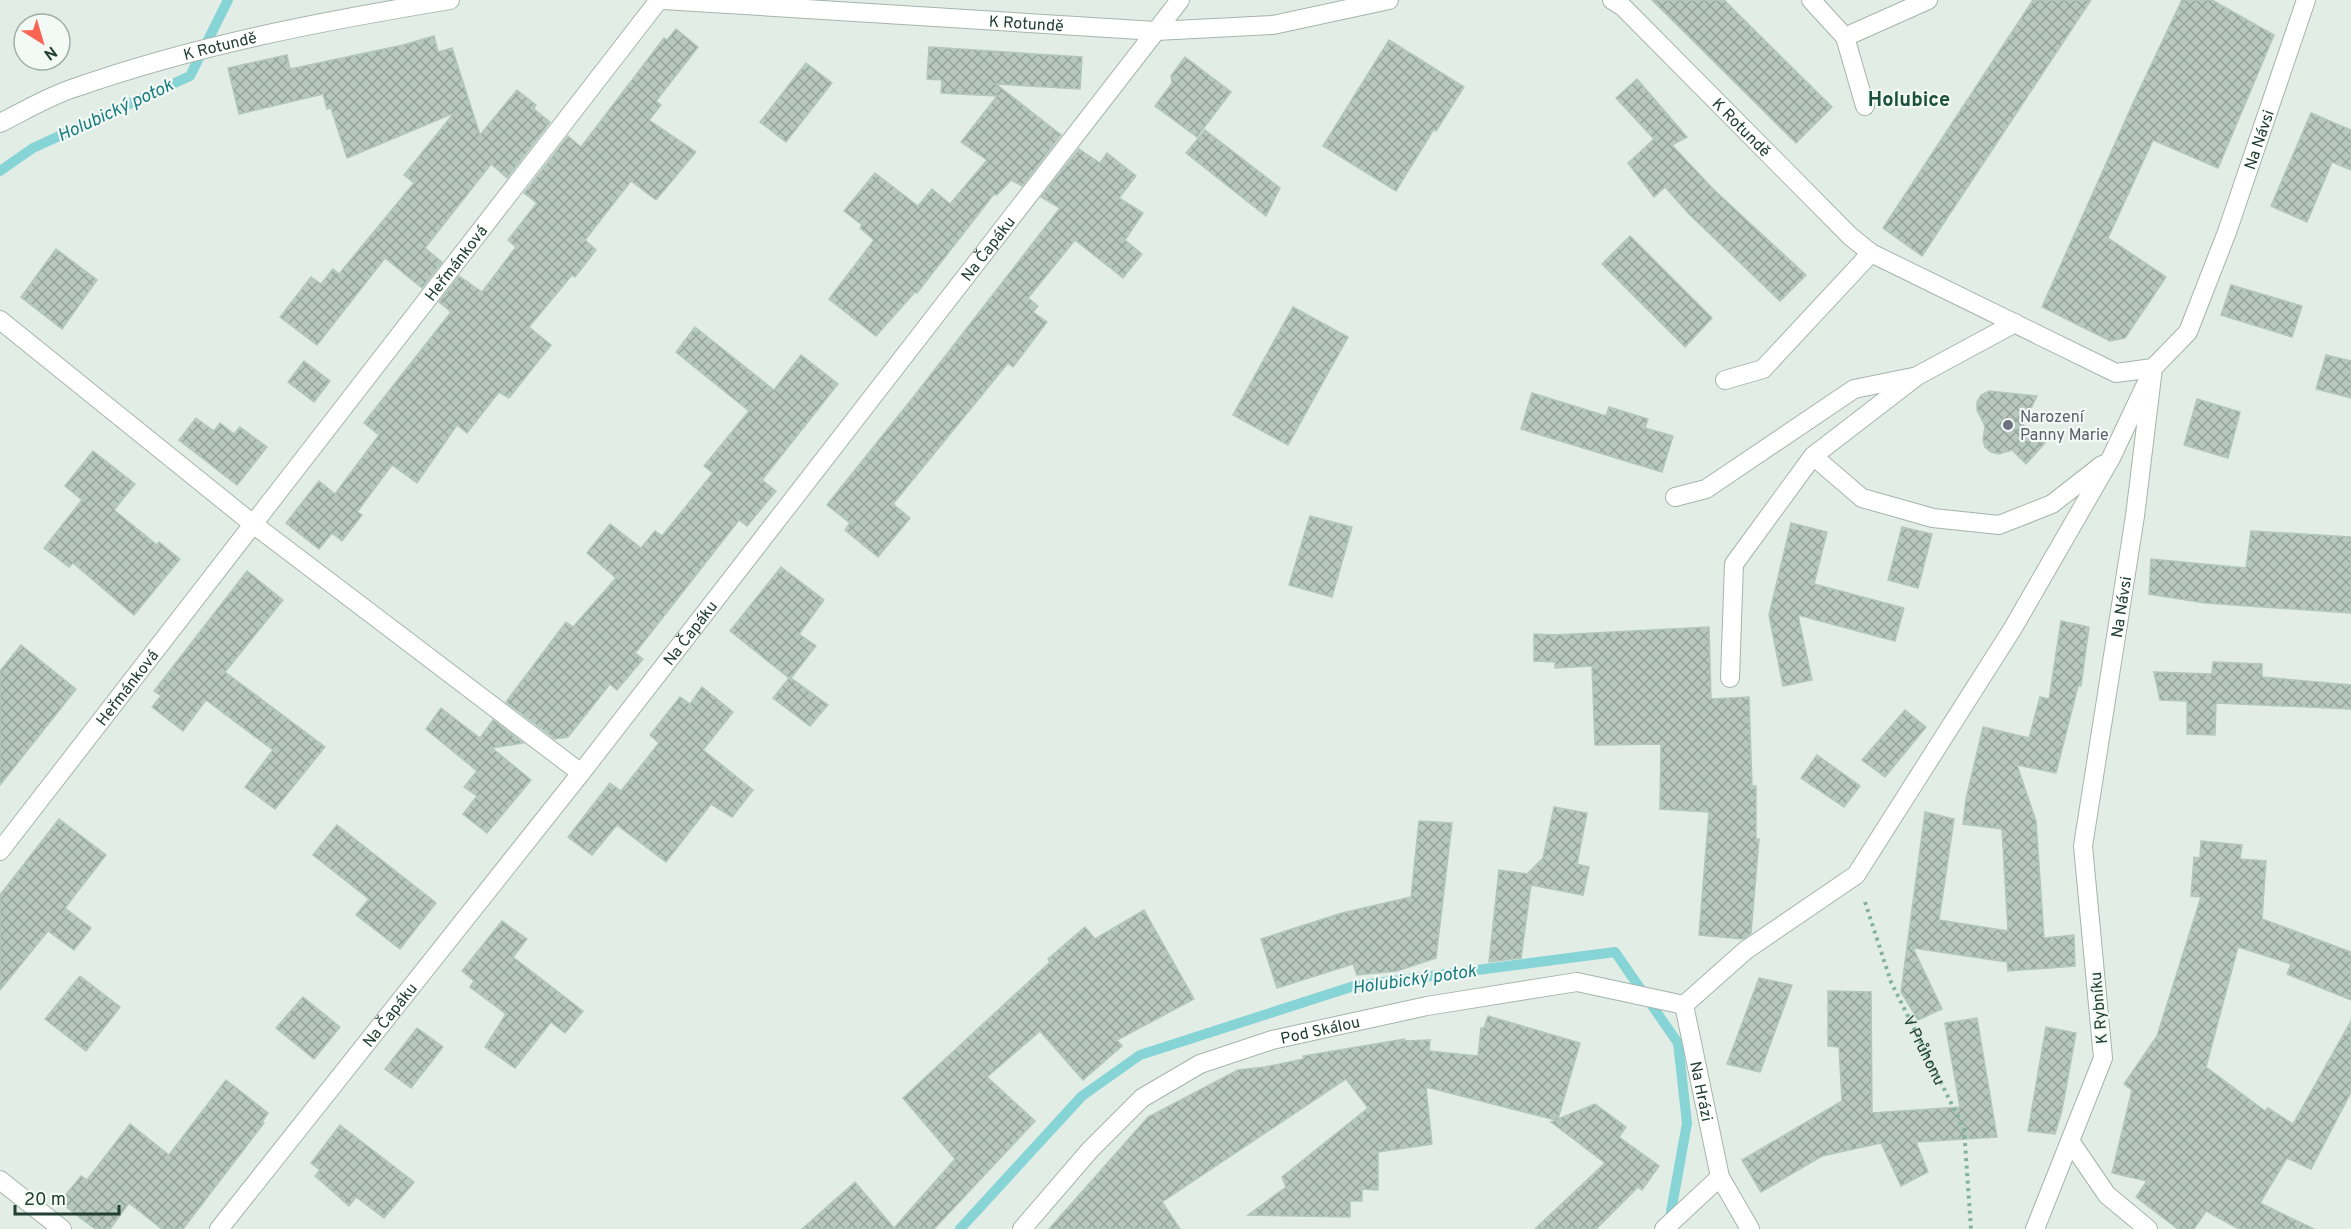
<svg xmlns="http://www.w3.org/2000/svg" width="2351" height="1229" font-family="Overpass,sans-serif">
  <defs>
    <pattern id="building-cross-hatch" width="8" height="8" patternUnits="userSpaceOnUse" patternTransform="scale(1.5)"><rect width="8" height="8" fill="#b7c8bf"/><path d="M0 0l8 8M0 8l8-8" fill="none" stroke="#94a49c"/></pattern>
  </defs>
  <rect width="100%" height="100%" fill="#e2ede6"/>
  <g fill="none" stroke-linecap="round" stroke-linejoin="round">
    <g stroke="#86d4d5" stroke-width="10">
      <polyline points="0,171 33,148 190,76 228,0"/>
      <polyline points="960,1229 1082,1096 1140,1055 1354,986 1615,952 1678,1043 1687,1123 1669,1223"/>
    </g>
  </g>
  <g fill="url(#building-cross-hatch)" stroke="#b4c7bc" stroke-width="1.5">
    <polygon points="1652,0 1724,0 1832,107 1796,143"/>
    <polygon points="2033,0 2091,0 1922,256 1883,228"/>
    <polygon points="2182,0 2212,0 2274,35 2218,168 2153,140 2108,238 2166,277 2125,338 2110,341 2042,307 2134,101"/>
    <polygon points="676,29 698,47 656,101 661,105 649,120 696,152 656,200 631,181 585,240 596,250 575,277 572,275 529,327 551,345 509,398 499,392 467,433 457,425 417,483 392,465 357,512 362,515 342,541 332,533 319,549 286,523 319,481 335,494 379,435 364,423 451,312 439,302 459,276 482,292 516,247 508,240 537,203 524,193 568,136 581,147 664,38 667,40"/>
    <polygon points="434,36 438,52 452,48 480,135 517,90 536,105 534,109 550,122 507,178 491,164 425,248 442,262 422,288 385,258 317,345 280,317 311,277 321,284 333,269 339,274 414,183 404,175 454,113 347,158 331,108 327,109 323,94 239,114 228,68 287,55 290,69 403,45"/>
    <polygon points="1389,40 1464,87 1436,131 1434,129 1396,191 1323,146"/>
    <polygon points="929,47 1082,57 1080,89 996,84 1061,135 1022,186 1011,180 997,195 994,194 917,293 915,292 876,336 829,299 874,240 860,228 862,225 844,211 875,173 918,206 932,189 950,204 987,160 961,142 997,96 941,93 942,80 927,79"/>
    <polygon points="1185,57 1231,92 1197,137 1155,106 1172,83 1171,76"/>
    <polygon points="806,63 832,83 786,142 760,122"/>
    <polygon points="1637,79 1687,137 1672,145 1713,189 1806,275 1780,301 1689,214 1665,187 1654,197 1628,163 1654,139 1616,98"/>
    <polygon points="2311,113 2351,130 2351,170 2332,162 2307,222 2271,206"/>
    <polygon points="1205,130 1280,188 1266,216 1186,153"/>
    <polygon points="1079,149 1100,163 1107,153 1136,176 1119,198 1143,213 1125,240 1142,254 1123,278 1075,240 1028,298 1038,306 1033,312 1047,322 1013,367 1008,363 893,504 910,518 878,557 845,530 850,523 827,505 915,395 1060,208 1041,197"/>
    <polygon points="1630,236 1712,318 1685,347 1602,264"/>
    <polygon points="56,249 97,280 62,329 21,297"/>
    <polygon points="2231,285 2302,306 2292,337 2221,315"/>
    <polygon points="1293,307 1348,337 1288,445 1233,415"/>
    <polygon points="695,327 774,390 801,355 838,384 762,480 776,491 747,526 739,520 635,653 643,659 617,690 610,684 568,737 555,739 506,702 566,622 573,627 616,578 587,553 610,524 641,548 655,531 662,536 713,473 704,466 749,411 676,352"/>
    <polygon points="2326,355 2351,361 2351,398 2316,389"/>
    <polygon points="304,361 330,381 314,402 288,382"/>
    <polygon points="1989,391 2037,396 2023,425 2045,443 2026,464 2012,450 1999,454 1991,452 1985,447 1983,440 1985,426 1977,410 1977,402 1981,395"/>
    <polygon points="1532,393 1606,416 1609,407 1648,419 1645,428 1673,436 1662,472 1521,429"/>
    <polygon points="2197,399 2240,412 2228,458 2184,445"/>
    <polygon points="196,418 214,431 220,423 234,434 240,427 267,447 237,485 179,440"/>
    <polygon points="93,451 135,484 114,510 157,545 159,542 180,559 134,615 73,563 69,567 44,548 82,500 65,486"/>
    <polygon points="1310,516 1352,527 1332,597 1289,585"/>
    <polygon points="1791,523 1827,532 1814,584 1904,608 1895,641 1798,615 1812,680 1783,686 1769,615"/>
    <polygon points="1902,527 1932,534 1918,588 1888,580"/>
    <polygon points="2251,531 2351,537 2351,613 2205,603 2149,594 2151,559 2246,568"/>
    <polygon points="781,567 824,600 799,634 816,646 791,678 828,705 810,726 773,698 789,678 730,631"/>
    <polygon points="247,571 283,600 225,672 325,747 275,809 245,787 273,750 206,700 183,731 152,707 161,696 154,691"/>
    <polygon points="2061,621 2089,627 2081,686 2078,686 2056,773 2017,765 2036,821 2044,938 2074,935 2075,966 2008,971 2007,962 1913,948 1942,1009 1918,1020 1901,992 1925,812 1954,819 1939,920 2008,931 2002,829 1963,824 1966,799 1983,727 2029,738 2040,697 2049,699"/>
    <polygon points="1709,627 1711,699 1749,697 1752,786 1756,786 1756,839 1759,839 1751,933 1743,939 1699,935 1709,812 1660,809 1661,744 1595,745 1592,666 1555,668 1555,662 1534,661 1534,634 1555,635"/>
    <polygon points="21,645 76,689 0,785 0,671"/>
    <polygon points="2213,662 2262,664 2262,677 2351,685 2351,709 2216,703 2215,735 2187,734 2187,701 2160,700 2154,672 2212,674"/>
    <polygon points="702,687 733,712 703,750 753,790 732,817 711,804 666,862 617,825 592,855 568,837 610,783 621,791 659,743 650,735 680,697 690,704"/>
    <polygon points="441,708 480,738 493,720 523,743 492,748 531,780 487,833 463,814 477,796 464,787 477,771 426,729"/>
    <polygon points="1905,710 1926,727 1885,777 1862,760"/>
    <polygon points="1817,755 1860,786 1844,807 1801,778"/>
    <polygon points="1554,807 1587,813 1577,864 1589,867 1583,895 1531,885 1521,958 1489,962 1499,870 1527,874 1543,858"/>
    <polygon points="59,819 106,855 65,908 91,928 74,950 48,931 0,990 0,895"/>
    <polygon points="1419,821 1452,823 1436,958 1397,971 1357,975 1353,964 1277,988 1261,939 1342,913 1411,897"/>
    <polygon points="337,825 436,903 400,949 356,915 369,899 313,855"/>
    <polygon points="2201,841 2242,845 2240,859 2266,861 2262,919 2351,952 2351,1000 2287,974 2291,964 2238,947 2206,1067 2265,1111 2268,1108 2293,1124 2351,1021 2351,1092 2311,1169 2287,1158 2260,1203 2314,1229 2239,1229 2206,1211 2194,1229 2178,1229 2136,1197 2147,1181 2112,1173 2132,1090 2124,1084 2157,1036 2201,897 2191,896 2194,857 2200,858"/>
    <polygon points="1144,910 1194,999 1117,1040 1122,1046 1083,1080 1040,1031 987,1077 1035,1121 934,1229 802,1229 855,1182 894,1228 955,1159 903,1098 1050,962 1048,959 1085,927 1095,939"/>
    <polygon points="502,921 527,939 513,957 583,1011 565,1033 551,1022 515,1068 485,1047 506,1014 470,987 474,981 462,971"/>
    <polygon points="80,976 120,1007 86,1051 45,1019"/>
    <polygon points="1759,978 1792,985 1760,1072 1727,1064"/>
    <polygon points="1828,991 1871,992 1872,1113 1960,1107 1945,1023 1977,1018 1997,1137 1916,1142 1928,1172 1901,1186 1881,1143 1822,1156 1761,1192 1742,1160 1842,1101 1839,1047 1828,1046"/>
    <polygon points="303,997 340,1027 314,1059 276,1028"/>
    <polygon points="1488,1016 1580,1043 1558,1119 1595,1104 1626,1127 1619,1137 1659,1166 1642,1190 1638,1187 1596,1229 1535,1229 1605,1163 1551,1122 1556,1120 1426,1087 1432,1144 1378,1152 1378,1190 1362,1189 1362,1201 1350,1201 1350,1217 1248,1215 1286,1187 1282,1177 1368,1108 1346,1079 1162,1202 1180,1229 1049,1229 1148,1117 1238,1070 1265,1067 1304,1059 1303,1056 1405,1039 1402,1041 1430,1040 1429,1051 1478,1056 1481,1028 1484,1028"/>
    <polygon points="2046,1027 2076,1033 2062,1110 2055,1134 2028,1131"/>
    <polygon points="417,1028 443,1047 411,1088 385,1069"/>
    <polygon points="226,1080 268,1113 262,1122 264,1123 183,1229 162,1229 129,1203 110,1229 95,1229 60,1202 81,1176 87,1180 130,1124 169,1155"/>
    <polygon points="340,1125 414,1182 384,1218 356,1197 349,1206 315,1176 320,1170 311,1163"/>
  </g>
  <g fill="none" stroke-linecap="round" stroke-linejoin="round">
    <defs>
      <g id="service">
        <polyline points="1811,0 1845,37"/>
        <polyline points="1865,106 1845,37 1928,0"/>
      </g>
      <g id="minor">
        <polyline points="0,320 253,524 581,773"/>
        <polyline points="1725,380 1763,369 1871,253"/>
        <polyline points="1813,456 1862,498 1933,518 1999,525 2052,504 2102,465"/>
        <polyline points="1675,497 1706,489 1854,389 1913,377"/>
        <polyline points="1730,678 1734,564 1813,456 1917,376 2015,323"/>
        <path id="s2" d="M0,851l659,-851"/>
        <polyline points="1684,1005 1746,950 1856,875 2013,628 2111,458 2146,384"/>
        <path id="s3" d="M1684,1005l36,172 30,52"/>
        <polyline points="2070,1141 2107,1195 2148,1229"/>
        <polyline points="0,1180 62,1229"/>
        <path id="s4" d="M219,1229l362,-456 599,-773"/>
        <path id="s5" d="M1022,1229l68,-79 52,-52 58,-34 72,-24 155,-34 150,-24 107,23"/>
        <polyline points="1664,1229 1720,1177"/>
        <path id="s6" d="M2035,1229l68,-171 -20,-212 52,-330 18,-148"/>
      </g>
      <g id="tertiary">
        <path id="s7" d="M663,0l493,31 117,-6 116,-25"/>
        <path id="s8" d="M1612,0l11,7 227,229 21,17 245,120 37,-5 35,-36 39,-100 79,-232"/>
        <path id="s9" d="M0,123c24,-12 49,-27 74,-35 122,-43 249,-67 376,-88"/>
      </g>
    </defs>
    <use href="#service" stroke="#a4b5ad" stroke-width="20"/>
    <use href="#minor" stroke="#a4b5ad" stroke-width="20"/>
    <use href="#tertiary" stroke="#a4b5ad" stroke-width="20"/>
    <path stroke="#80b29c" stroke-width="4" stroke-dasharray="3 4.5" stroke-linecap="butt" id="s1" d="M1865,902l26,80 73,147 7,100"/>
    <use href="#service" stroke="#fff" stroke-width="18"/>
    <use href="#minor" stroke="#fff" stroke-width="18"/>
    <use href="#tertiary" stroke="#fff" stroke-width="18"/>
  </g>
  <circle fill="#6b7280" stroke="#f3f9f5" stroke-width="2" cx="2008" cy="425" r="6"/>
  <g text-anchor="middle" stroke-width="4.5" stroke-linejoin="round" paint-order="stroke">
    <g font-size="16" fill="#213f33" stroke="#f3f9f5">
      <text dy="6" stroke="none"><textPath href="#s7" startOffset="364">K Rotundě</textPath></text>
      <text dy="6" stroke="none"><textPath href="#s9" startOffset="234">K Rotundě</textPath></text>
      <text dy="6" stroke="none"><textPath href="#s8" startOffset="182">K Rotundě</textPath></text>
      <text dy="6" stroke="none"><textPath href="#s8" startOffset="928">Na Návsi</textPath></text>
      <text dy="6" stroke="none"><textPath href="#s4" startOffset="1246">Na Čapáku</textPath></text>
      <text dy="6" stroke="none"><textPath href="#s2" startOffset="744">Heřmánková</textPath></text>
      <text dy="6" stroke="none"><textPath href="#s6" startOffset="639">Na Návsi</textPath></text>
      <text dy="6" stroke="none"><textPath href="#s4" startOffset="760">Na Čapáku</textPath></text>
      <text dy="6" stroke="none"><textPath href="#s2" startOffset="207">Heřmánková</textPath></text>
      <text transform="translate(2098 1008) rotate(-95)" y="6">K Rybníku</text>
      <text dy="6" stroke="none"><textPath href="#s4" startOffset="274">Na Čapáku</textPath></text>
      <text dy="6" stroke="none"><textPath href="#s5" startOffset="370">Pod Skálou</textPath></text>
      <text dy="6" stroke="none"><textPath href="#s1" startOffset="160">V Průhonu</textPath></text>
      <text dy="6" stroke="none"><textPath href="#s3" startOffset="88">Na Hrázi</textPath></text>
    </g>
    <g font-size="16" fill="#5b616d" stroke="#f3f9f5" text-anchor="start">
      <text x="2020" y="422">Narození<tspan x="2020" dy="18">Panny Marie</tspan></text>
    </g>
    <g font-size="18" font-style="italic" fill="#177c7f" stroke="#f3f9f5">
      <text transform="translate(115 110) rotate(-25)" y="6">Holubický potok</text>
      <text transform="translate(1414 979) rotate(-8)" y="6">Holubický potok</text>
    </g>
    <g font-size="20" font-weight="bold" fill="#1b523d" stroke="#f3f9f5">
      <text x="1909" y="106">Holubice</text>
    </g>
  </g>
  <g transform="translate(42 42) rotate(143)"><circle r="28" fill="#f3f9f5" stroke="#9fafa7" stroke-width="1.5"/>
  <path d="M0-4.5L10 22L0 15L-10 22Z" fill="#fa6453"/>
  <text y="-9" font-size="16" font-weight="bold" text-anchor="middle" fill="#213f33">N</text>
  </g>
  <path d="M15 1205v9h104v-9" fill="none" stroke="#213f33" stroke-width="3"/>
  <text x="24" y="1205" font-size="18" fill="#213f33" stroke="#f3f9f5" stroke-width="4.5" paint-order="stroke">20 m</text>
</svg>
